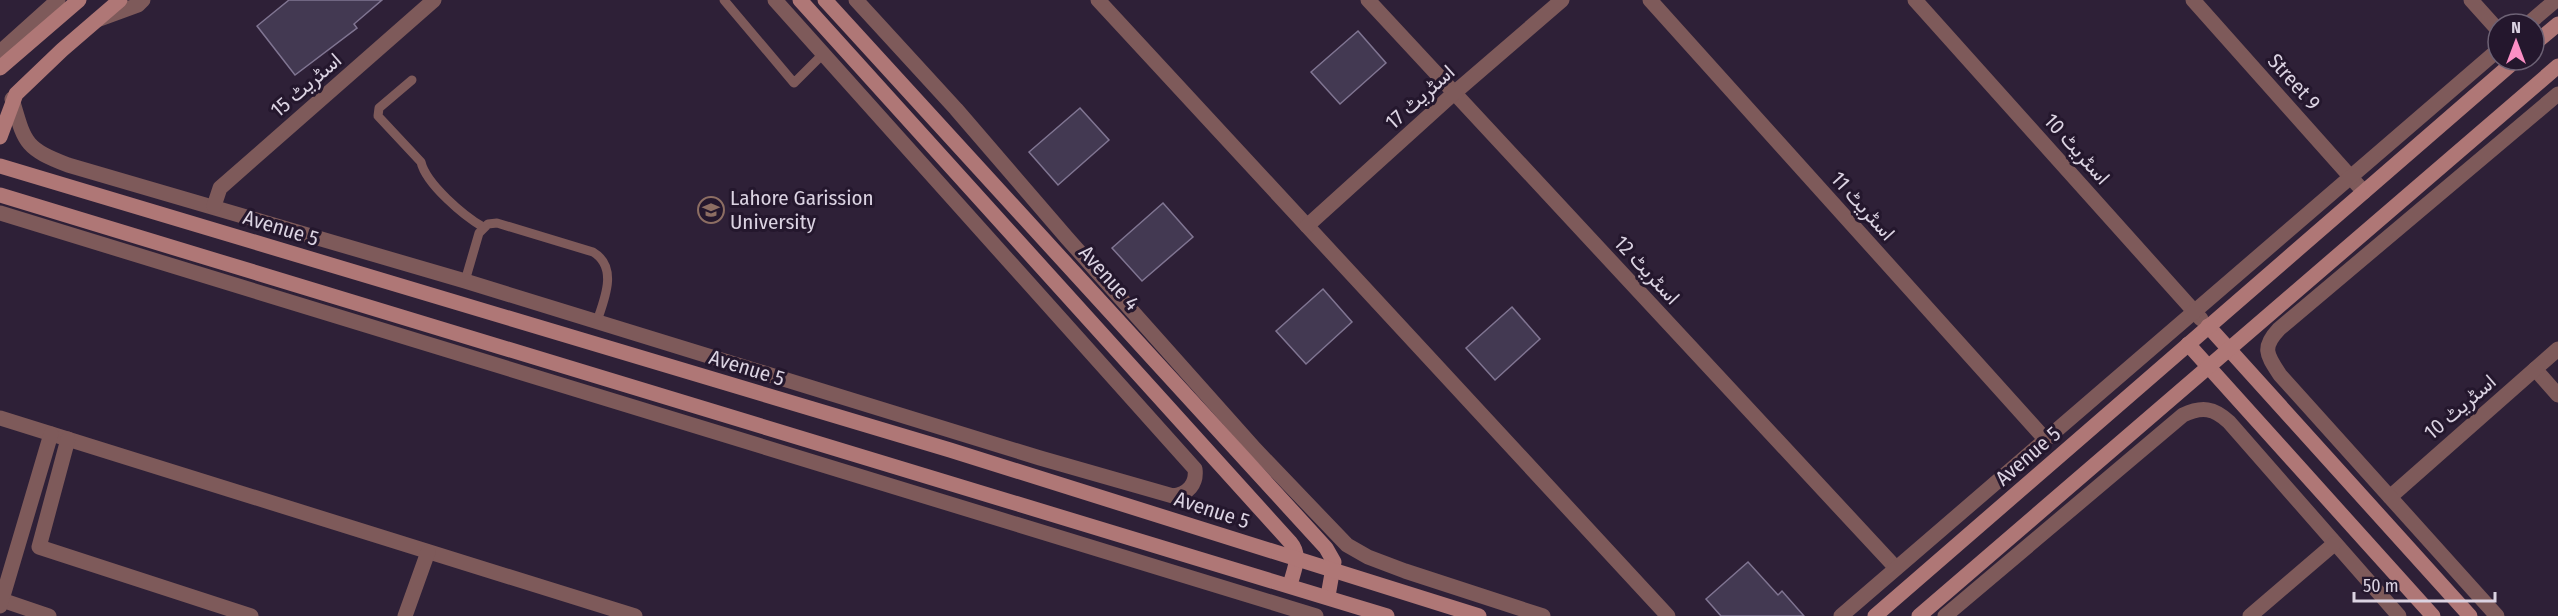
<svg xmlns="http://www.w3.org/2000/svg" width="2558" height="616" font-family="'Fira Sans Condensed',Vazirmatn,sans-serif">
  <rect width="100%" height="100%" fill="#2e2037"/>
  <g fill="#433952" stroke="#807592" stroke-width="1.5">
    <polygon points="289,0 382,0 354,24 357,28 295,75 257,26"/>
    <polygon points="1358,31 1386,63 1340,104 1311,72"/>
    <polygon points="1080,108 1109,140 1058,185 1029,152"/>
    <polygon points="1163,203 1193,237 1142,281 1112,248"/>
    <polygon points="1323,289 1352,322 1306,364 1276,331"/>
    <polygon points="1512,307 1540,339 1495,380 1466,348"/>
    <polygon points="1748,562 1778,595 1782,591 1804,616 1721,616 1706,599"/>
  </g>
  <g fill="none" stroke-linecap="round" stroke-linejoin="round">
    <g stroke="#7e5a5a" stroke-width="9">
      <polyline points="724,0 794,83 823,54"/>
      <path d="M412,80l-33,28 -1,8 43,46c5,22 43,54 62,65"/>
      <path d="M465,281l14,-48 9,-9 9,-1 96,29c25,15 12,46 4,69"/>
    </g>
    <g stroke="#7e5a5a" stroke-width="15">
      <polyline points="856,0 956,109 1067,238 1255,449 1347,545 1368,557 1405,571 1543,616"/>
      <polyline points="1098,0 1668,616"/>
      <polyline points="1368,0 1896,568"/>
      <polyline points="1650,0 2046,440"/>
      <polyline points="1915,0 2201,319"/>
      <polyline points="2193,0 2364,192"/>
      <polyline points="2471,0 2498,30"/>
      <polyline points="97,20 138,5 143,0"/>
      <polyline points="2528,24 2556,0"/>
      <polyline points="0,52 58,0"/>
      <path d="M12,99c13,44 12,49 56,66l397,116 575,177 133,38c15,-2 24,-12 22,-27l-420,-469"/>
      <polyline points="214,206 220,188 434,0"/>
      <polyline points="0,213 1316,616"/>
      <polyline points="1307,226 1453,94 1562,0"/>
      <polyline points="2535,369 2558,395"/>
      <polyline points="0,418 635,616"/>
      <polyline points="68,439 39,547 251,616"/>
      <polyline points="2390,497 2558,349"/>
      <polyline points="2,600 49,616"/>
      <polyline points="0,606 51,434"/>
      <polyline points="405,616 428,552"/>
      <polyline points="1841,616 2498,50"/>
      <path d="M1945,616l238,-201c19,-9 31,-7 46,7l170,194"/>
      <polyline points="2250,616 2334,544"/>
      <path d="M2497,616l-217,-241c-13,-20 -19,-27 -1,-46l279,-235"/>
    </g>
    <g stroke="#af7776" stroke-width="15">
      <path d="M800,0l490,542c12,14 4,27 0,43"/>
      <polyline points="825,0 1326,548 1334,562 1328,596"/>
      <polyline points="2534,44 2558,24"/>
      <polyline points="0,68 79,0"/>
      <polyline points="0,137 16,94 62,50 120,0"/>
      <polyline points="0,166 950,450 1479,616"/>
      <polyline points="0,195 1387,616"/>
      <polyline points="2208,326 2470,616"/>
      <polyline points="2188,344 2433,616"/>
      <polyline points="1875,616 2516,60"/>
      <polyline points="1919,616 2558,66"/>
    </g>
  </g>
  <defs>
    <symbol id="university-ring" viewBox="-11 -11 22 22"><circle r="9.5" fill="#24172d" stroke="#8d6e63" stroke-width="1.5"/><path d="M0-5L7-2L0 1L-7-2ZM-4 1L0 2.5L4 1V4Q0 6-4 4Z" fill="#8d6e63"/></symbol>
  </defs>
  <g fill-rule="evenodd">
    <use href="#university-ring" x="696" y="195" width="30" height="30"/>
  </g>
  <g text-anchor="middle" stroke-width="6" stroke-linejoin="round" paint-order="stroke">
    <g font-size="21" fill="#dbd3e2" stroke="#24172d">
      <text transform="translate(2294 82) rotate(48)" y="7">Street 9</text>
      <text transform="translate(306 85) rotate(-41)" y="7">اسٹریٹ 15</text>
      <text transform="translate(1420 97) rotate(-42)" y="7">اسٹریٹ 17</text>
      <text transform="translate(2077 149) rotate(48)" y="7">اسٹریٹ 10</text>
      <text transform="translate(1863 206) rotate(48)" y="7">اسٹریٹ 11</text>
      <text transform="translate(281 228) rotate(17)" y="7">Avenue 5</text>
      <text transform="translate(1647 270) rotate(47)" y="7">اسٹریٹ 12</text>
      <text transform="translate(1109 278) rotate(48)" y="7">Avenue 4</text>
      <text transform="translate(747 368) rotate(17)" y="7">Avenue 5</text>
      <text transform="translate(2460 407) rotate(-41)" y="7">اسٹریٹ 10</text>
      <text transform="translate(2028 456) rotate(-41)" y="7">Avenue 5</text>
      <text transform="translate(1212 510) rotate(18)" y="7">Avenue 5</text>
    </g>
    <g font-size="21" fill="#dbd3e2" stroke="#24172d" text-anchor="start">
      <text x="730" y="205">Lahore Garission<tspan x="730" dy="24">University</tspan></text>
    </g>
  </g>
  <g transform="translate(2516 42)"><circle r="28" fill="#24172d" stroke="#6d6275" stroke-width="1.5"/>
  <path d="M0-4.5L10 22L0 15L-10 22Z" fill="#fb8fc5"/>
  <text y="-9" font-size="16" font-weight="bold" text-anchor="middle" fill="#dbd3e2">N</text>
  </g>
  <path d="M2354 592v9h141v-9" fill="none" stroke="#dbd3e2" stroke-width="3"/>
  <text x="2363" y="592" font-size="18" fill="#dbd3e2" stroke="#24172d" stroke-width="4.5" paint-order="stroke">50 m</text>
</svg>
